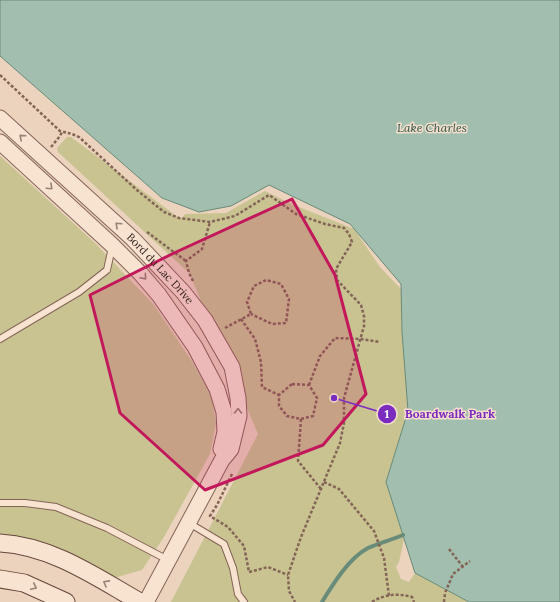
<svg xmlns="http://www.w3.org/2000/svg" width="560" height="602" font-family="Lora,serif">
  <rect width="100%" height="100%" fill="#ecd3bd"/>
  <g fill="#c9c392">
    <polygon points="67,137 71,137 179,218 182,218 185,214 226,213 265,191 294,205 354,229 380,267 398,286 450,330 399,562 396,567 401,579 409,582 415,573 469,602 171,602 258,434 189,273 58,152 57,148"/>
    <polygon points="0,156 95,243 154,305 193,363 212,397 216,424 210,454 164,537 142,570 114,578 37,542 0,533"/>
  </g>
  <polygon fill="#a1beae" stroke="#698b7a" points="0,0 560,0 560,602 469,602 415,573 386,482 408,411 402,332 401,284 350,224 269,185 231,206 199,212 162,198 0,56"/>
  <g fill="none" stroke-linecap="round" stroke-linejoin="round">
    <path stroke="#698b7a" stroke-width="4" d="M322,602c11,-18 27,-44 46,-54 11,-5 23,-8 35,-13"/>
    <defs>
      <g id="service">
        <polyline points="0,339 79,292 107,270 112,247"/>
        <polyline points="0,503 25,503 56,507 107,528 168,560"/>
        <polyline points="189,523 224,544 233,568 238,594 244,602"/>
      </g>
      <g id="tertiary">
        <path id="s1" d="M0,118l133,121 50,53 22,28 27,47 6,31 1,18 -8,33 -9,11 -76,142"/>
        <polyline points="0,142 112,245 141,274 159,295 195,347 217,389 224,412 225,432 221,449"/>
      </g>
      <g id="secondary">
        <path d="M0,543c52,3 96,34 140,59"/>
        <polyline points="0,579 24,583 66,602"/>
      </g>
    </defs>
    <use href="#service" stroke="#846457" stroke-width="8"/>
    <use href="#tertiary" stroke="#846457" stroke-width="17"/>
    <use href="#secondary" stroke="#65463a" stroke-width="19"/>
    <g stroke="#846457" stroke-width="2.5" stroke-dasharray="3 2" stroke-linecap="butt">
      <path d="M0,75l60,56c7,2 11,2 19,6l59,54 26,21 15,6 31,4 25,-6 34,-21 27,19 29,10 19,4 5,6 3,8 -16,27 1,11 24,25 3,11v10l-20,72v25l-4,20 -39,94 -13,38 1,16 6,11"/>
      <polyline points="51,147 60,136 62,132"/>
      <polyline points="147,232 186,261"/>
      <polyline points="193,281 189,273 186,261 202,249 210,222"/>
      <polyline points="241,319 255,339 261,362 262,387 279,395"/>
      <polyline points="225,328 251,314 247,302 254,286 266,280 281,284 289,299 286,323 272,324 251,314"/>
      <polygon points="292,384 309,385 317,398 313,416 301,419 287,416 279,406 279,395"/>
      <polyline points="309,385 320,356 335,338 361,339 380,342"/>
      <polyline points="301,419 298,461 321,489"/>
      <polyline points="232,474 217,505 210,516 228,527 244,546 249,572 268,567 288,575"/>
      <polyline points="324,482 339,489 374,531 384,558 389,596"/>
      <polyline points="449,549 463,567"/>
      <path d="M372,602c13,-8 26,-9 40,-5l2,5"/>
      <polyline points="444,602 445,593 453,574 470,561"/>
    </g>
    <use href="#service" stroke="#f8e2d0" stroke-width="6"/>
    <use href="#tertiary" stroke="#f8e2d0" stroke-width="15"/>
    <use href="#secondary" stroke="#f8e2d0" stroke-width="17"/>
  </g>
  <defs><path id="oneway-chevron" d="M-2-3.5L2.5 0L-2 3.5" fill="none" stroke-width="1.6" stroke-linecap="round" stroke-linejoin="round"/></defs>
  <g stroke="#968276">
    <use href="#oneway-chevron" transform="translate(22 137) rotate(-138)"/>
    <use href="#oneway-chevron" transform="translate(50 187) rotate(43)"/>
    <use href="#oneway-chevron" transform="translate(118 225) rotate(-137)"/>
    <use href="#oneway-chevron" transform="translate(144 277) rotate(49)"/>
    <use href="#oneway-chevron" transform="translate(238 411) rotate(-90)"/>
    <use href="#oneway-chevron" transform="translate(106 583) rotate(-151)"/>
    <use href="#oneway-chevron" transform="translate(34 587) rotate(25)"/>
  </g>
  <path fill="#c2185b" fill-opacity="0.2" stroke="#c2185b" stroke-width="3" stroke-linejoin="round" d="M292,199l43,76 31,119 -43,51 -118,45 -85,-77 -30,-118 84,-42z"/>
  <g text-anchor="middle" stroke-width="3" stroke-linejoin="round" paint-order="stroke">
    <g font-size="11" fill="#33211b" stroke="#f4dfcd">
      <text dy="4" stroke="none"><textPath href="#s1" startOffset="220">Bord du Lac Drive</textPath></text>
    </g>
    <g font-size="12" font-style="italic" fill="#2b5347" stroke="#f4dfcd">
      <text x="432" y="132">Lake Charles</text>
    </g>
  </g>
  <path fill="none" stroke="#7b2cbf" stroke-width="1.5" d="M334 398L387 414"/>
  <g fill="#7b2cbf" stroke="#f4dfcd" stroke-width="1.5">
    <circle cx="334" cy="398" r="4"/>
    <circle cx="387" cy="414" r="10"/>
  </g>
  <g font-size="12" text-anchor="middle" font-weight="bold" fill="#fff">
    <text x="387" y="418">1</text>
  </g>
  <g font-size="12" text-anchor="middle" font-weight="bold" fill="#7b2cbf" stroke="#f4dfcd" stroke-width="3" stroke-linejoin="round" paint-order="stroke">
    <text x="450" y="418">Boardwalk Park</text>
  </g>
</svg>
